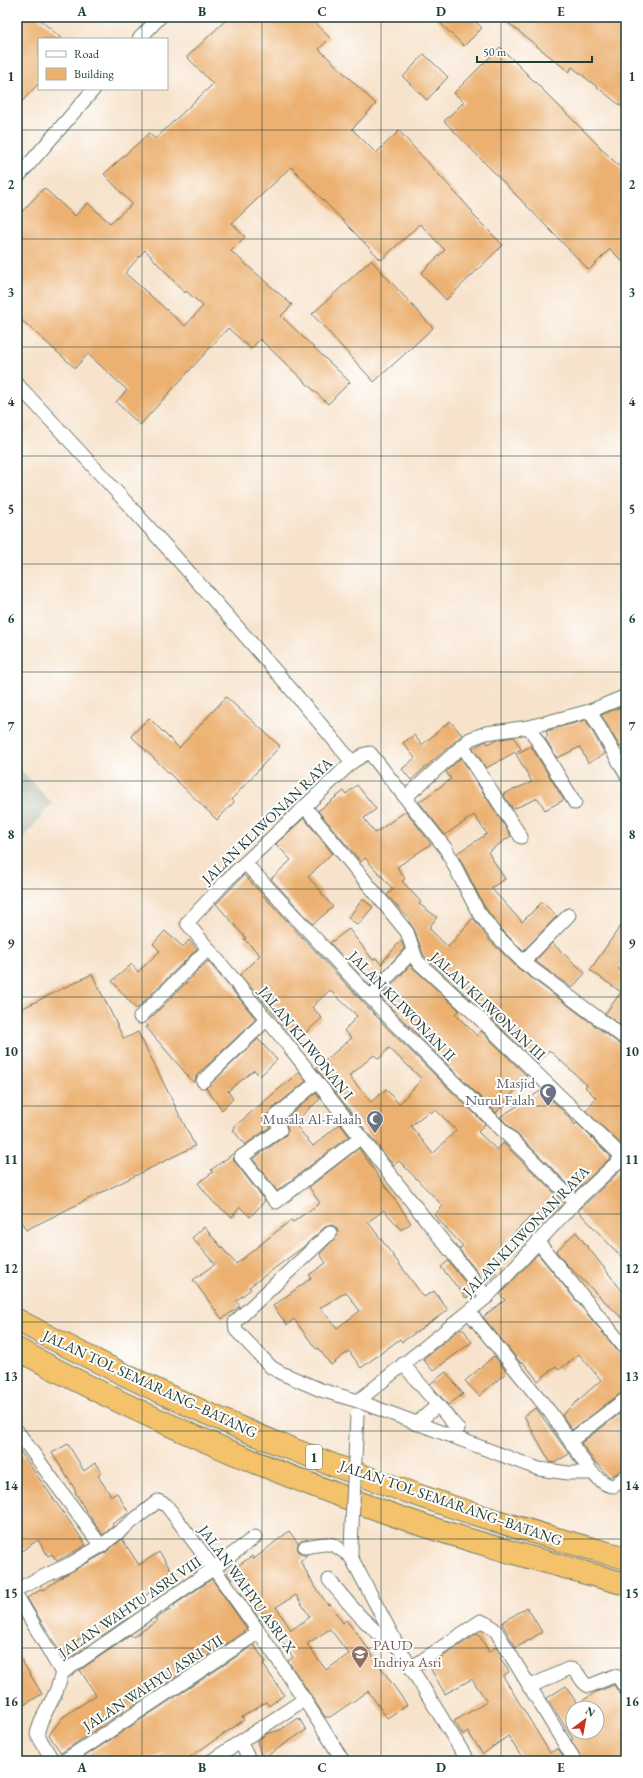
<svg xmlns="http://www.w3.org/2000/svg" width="643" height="1778" font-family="'EB Garamond',serif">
  <rect width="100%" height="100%" fill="#fff"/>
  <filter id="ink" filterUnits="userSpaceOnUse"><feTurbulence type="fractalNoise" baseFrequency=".025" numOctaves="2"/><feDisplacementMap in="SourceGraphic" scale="8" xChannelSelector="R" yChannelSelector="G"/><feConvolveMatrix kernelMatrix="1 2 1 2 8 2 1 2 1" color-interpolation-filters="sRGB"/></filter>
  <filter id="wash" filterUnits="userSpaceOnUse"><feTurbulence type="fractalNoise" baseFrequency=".012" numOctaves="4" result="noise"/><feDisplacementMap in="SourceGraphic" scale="16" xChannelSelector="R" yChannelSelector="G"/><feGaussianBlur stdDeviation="0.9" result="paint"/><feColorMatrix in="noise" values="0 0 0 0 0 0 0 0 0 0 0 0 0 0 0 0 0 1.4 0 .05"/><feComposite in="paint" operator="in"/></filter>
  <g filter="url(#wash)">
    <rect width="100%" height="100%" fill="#f7e3cc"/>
    <polygon fill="#c3c6b9" points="17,766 52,803 17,846"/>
    <g id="blocks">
      <g fill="#ecb171" fill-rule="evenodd">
        <polygon points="17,17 37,17 62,39 39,39 39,83 17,107"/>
        <path d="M229,17h81l20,21 -11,11 57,55 -24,25 24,24 23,-22 74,81 -1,2 31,31 -57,55 -25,-27 24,-23 -25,-26 -39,36 -90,-93 -59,56 13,14 -14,14 61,54 -11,11 69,66 -22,22 -68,-65 -9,10 -23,-21 -88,97 -24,-23 11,-12 -39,-36 -13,14 -58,-52v-99l27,-29 31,28 13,-13 22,20 22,-19 -28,-30 45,-41 6,6 58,-55 -26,-27zM145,250l40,43 1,-2 17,15 -18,20 -60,-53z"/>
        <polygon points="434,17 471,17 482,28 464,46"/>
        <polygon points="501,17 626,17 626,110 572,67 569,72"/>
        <polygon points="500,47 626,173 626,265 610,249 589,270 444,121 464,102 454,93"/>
        <polygon points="424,54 448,77 427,100 403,77"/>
        <polygon points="371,260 433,328 374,382 312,314"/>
        <polygon points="226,697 280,746 232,799 234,802 217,820 131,736 149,718 179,748"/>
        <polygon points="624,706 626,710 626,743 620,747 601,715"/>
        <polygon points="586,720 605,754 588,763 580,747 557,758 545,738 548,736 546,731"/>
        <polygon points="450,721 462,735 411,780 402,769 415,758 403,743 414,735 422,745"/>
        <polygon points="514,737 521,749 486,768 473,748 486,741 488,744 495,740"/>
        <polygon points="531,746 564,800 545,810 538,798 513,809 503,794 532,782 516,754"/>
        <polygon points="461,758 511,836 488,852 505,879 491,888 522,922 542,902 557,916 523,951 501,929 484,906 457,853 487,834 474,815 445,835 419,802 451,779 446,772"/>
        <polygon points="357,785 376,809 364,818 375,833 406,811 431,844 397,867 405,879 402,881 421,902 419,904 437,917 429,928 448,947 473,918 489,940 518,968 621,1045 626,1047 626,1149 586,1111 596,1098 585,1087 587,1085 549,1050 538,1064 492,1019 494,1016 472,997 470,999 424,956 414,929 409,922 410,920 387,895 393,889 365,858 361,862 318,811 344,791 346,794"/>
        <polygon points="304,818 332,853 308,877 322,892 321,893 333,907 313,924 271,879 291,860 276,844"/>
        <path d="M244,875l145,155 96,94 -7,8 19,18 6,-7 60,58 -23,25 -10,-9 -18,18 -25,29 9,9 -10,10 -27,-34 4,-3 -29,-31 9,-9 -44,-45 -5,5 -78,-98 36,-30 -8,-7 13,-15 -27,-26 -18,17 10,11 -18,16 -9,-10 -6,7 -49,-56 20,-20 -16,-16 2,-1 -30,-34zM389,1048l33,31 -23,25 -13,-15 -15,13 -22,-26 25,-21 5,4zM435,1109l21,21 -23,24 -22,-28 18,-15 2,2z"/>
        <polygon points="363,899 373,907 358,925 348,918"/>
        <polygon points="626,918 626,957 618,969 626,975 626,1029 605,1014 621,992 590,970"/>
        <polygon points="349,929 373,960 376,958 381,964 401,940 404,949 370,986 330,943"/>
        <polygon points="165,931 183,947 189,940 197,949 136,1009 112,981 132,964 138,972 160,951 153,944"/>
        <polygon points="552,943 585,973 572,988 535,961"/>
        <polygon points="208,961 256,1019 197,1075 194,1083 146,1027 149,1026 146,1023"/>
        <polygon points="410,965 459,1010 455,1014 477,1036 481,1031 527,1076 496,1113 381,998"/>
        <polygon points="92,974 124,1039 138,1032 195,1146 26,1230 17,1214 17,1011"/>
        <polygon points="258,1039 277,1060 260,1076 254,1070 228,1091 233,1099 222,1110 206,1088"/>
        <polygon points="299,1072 306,1081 270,1111 267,1115 270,1127 245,1145 233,1130 235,1129 234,1127"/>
        <polygon points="542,1090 565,1113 569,1118 570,1117 575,1125 577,1123 611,1157 575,1191 500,1117"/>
        <polygon points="316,1093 320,1099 301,1116 304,1121 297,1127 313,1146 340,1124 349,1136 277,1191 253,1159 285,1136 288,1130 285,1119"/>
        <path d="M359,1148l52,75 -10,7 -17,-20 -16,12 56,75 10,-6 14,19 -46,32 -2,-3 -39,29 -12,-17 -18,14 -13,-17 -2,1 -22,-30 -7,6 -14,-19 38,-28 -2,-3 17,-12 -6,-9 17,-18 1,-4 -2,-5 -4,-2 -7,2 -23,21 -53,39 2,2 -15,12 4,5 -18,13 -29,-39 22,-16 -23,-26 12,-11 32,37 55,-44 2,2 27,-19 -11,-16zM346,1292l14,19 -23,17 -17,-20z"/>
        <polygon points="234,1153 233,1158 235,1162 265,1201 250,1217 240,1207 232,1217 214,1203 198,1183 213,1172 211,1170"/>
        <polygon points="623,1168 626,1168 626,1262 578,1211"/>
        <polygon points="576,1232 626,1296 626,1322 565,1263 556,1251"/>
        <polygon points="538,1254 626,1361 626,1391 621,1393 572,1430 562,1415 601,1380 579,1354 559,1370 556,1366 538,1381 523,1362 521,1363 520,1362 483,1317 505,1300 500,1294"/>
        <polygon points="448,1261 474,1293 466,1298 441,1267"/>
        <polygon points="460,1329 463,1329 472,1342 433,1371 423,1359"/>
        <polygon points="494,1356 507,1372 479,1396 465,1381"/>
        <polygon points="446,1372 463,1394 448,1405 430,1384"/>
        <polygon points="536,1408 569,1454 554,1463 550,1462 524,1416"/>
        <polygon points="626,1409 626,1468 610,1477 606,1474 597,1463 596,1464 581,1443"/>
        <polygon points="68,1444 84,1471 95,1463 102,1473 98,1476 111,1496 117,1493 129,1513 112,1524 113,1526 103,1535 88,1514 75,1492 76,1491 52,1453"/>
        <polygon points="17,1447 86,1545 57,1561 52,1554 48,1556 38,1540 17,1554"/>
        <path d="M289,1531l9,12 -1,5 2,4 4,3h5l-8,6 14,24 14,20 2,-1 13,19 3,-3 18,23 43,62 -20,13 -19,-27 -38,26h-5l-37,-56 5,-4 -29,-39 -4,2 -33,-47 25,-17 2,3zM296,1595l14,22 -19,13 -15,-23zM330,1629l19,25 -23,16 -19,-26z"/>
        <polygon points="122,1539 139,1565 159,1552 175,1576 118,1613 123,1621 102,1636 96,1628 76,1641 82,1650 72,1657 68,1651 62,1655 27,1598 42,1589 43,1590 65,1575 105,1553"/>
        <polygon points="212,1579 247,1629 243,1631 244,1632 61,1753 49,1735 63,1717 96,1695 80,1670 131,1635 133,1637 157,1621 155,1619 175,1607 174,1605"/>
        <polygon points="527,1607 542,1632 516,1648 502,1623"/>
        <polygon points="478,1633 489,1652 496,1647 502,1656 500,1658 509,1672 503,1676 550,1753 558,1748 566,1761 524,1761 508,1736 483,1754 468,1732 463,1735 454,1721 487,1702 472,1679 445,1694 429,1666"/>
        <polygon points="254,1645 266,1662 263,1664 284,1695 269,1706 266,1702 242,1717 244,1720 184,1761 167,1761 162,1754 150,1761 78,1761"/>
        <polygon points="17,1653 42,1694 17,1709"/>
        <path d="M614,1685l6,9 6,3v64h-43l-12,-21 2,-1 -26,-41 19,-12 11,18 19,-12zM573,1708h24v24h-24z"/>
        <polygon points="299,1718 306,1730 262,1759 257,1741 266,1734 280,1730"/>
      </g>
    </g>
  </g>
  <g filter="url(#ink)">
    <use href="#blocks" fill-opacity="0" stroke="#6b7769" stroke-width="1"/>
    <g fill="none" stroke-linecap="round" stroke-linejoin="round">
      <defs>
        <g id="minor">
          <polyline points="139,39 160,17"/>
          <polyline points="17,178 94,89"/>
          <path d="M17,384c115,123 228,248 335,378"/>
          <polyline points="590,711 626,774"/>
          <polyline points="529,727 575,803"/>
          <polyline points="462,745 521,837"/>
          <polyline points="406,797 470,739 486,733 529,727 590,711 626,696"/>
          <polyline points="305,807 407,932 417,961 476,1015 626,1160"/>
          <polyline points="245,863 395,1024 575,1202"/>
          <polyline points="523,962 569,915"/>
          <polyline points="371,998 382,983 413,951"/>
          <polyline points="140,1017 208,949"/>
          <polyline points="203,1081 267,1019"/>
          <polyline points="317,1082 275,1117 280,1130 241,1157 276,1202 361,1137"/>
          <polyline points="330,1233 235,1322 236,1330 271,1367 281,1373 321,1390 358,1401 539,1469 568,1473 592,1473"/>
          <polyline points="538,1242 625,1348"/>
          <polyline points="487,1297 283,1039 187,923 228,879 352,762 365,754 370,753 446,849 477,910 495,934 523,962 626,1039"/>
          <polyline points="469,1312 550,1412 570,1441"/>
          <polyline points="403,1364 458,1429"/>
          <path d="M626,1399l-56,42c9,13 26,45 44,45l12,-10"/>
          <polyline points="358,1401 487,1297 575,1202 623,1157"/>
          <polyline points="416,1424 438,1405"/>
          <polyline points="17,1431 101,1546"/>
          <path d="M305,1547c26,-4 24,-7 46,10"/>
          <polyline points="351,1547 351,1557 399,1648 468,1761"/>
          <path d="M329,1580c22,26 40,50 70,68"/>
          <path d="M17,1589l53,-25 31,-18 57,-45 8,4c63,82 123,167 177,256"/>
          <polyline points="17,1596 62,1673 56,1692 41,1721 37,1734 53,1761"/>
          <polyline points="411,1668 481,1621 489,1625 496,1631 575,1761"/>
          <polyline points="62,1673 214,1568 255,1537"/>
          <path d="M529,1687l39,-18c12,-1 11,14 21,17l25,-10 4,1 8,12"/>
          <polyline points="240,1742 250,1761"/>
          <polyline points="64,1761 259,1632"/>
          <polyline points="211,1761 305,1699"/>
        </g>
        <g id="motorway">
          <path d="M17,1320c85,45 173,88 262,124 113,45 229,83 347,114"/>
          <path d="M17,1349c121,66 249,121 379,167 74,26 154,47 230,68"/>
        </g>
      </defs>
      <use href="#minor" stroke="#6b7769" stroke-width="15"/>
      <use href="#motorway" stroke="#6b7769" stroke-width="24"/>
      <use href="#minor" stroke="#fff" stroke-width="13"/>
      <use href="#motorway" stroke="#f3c26a" stroke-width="22"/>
      <defs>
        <polyline id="minor-bridge" points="351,1547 357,1415"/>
      </defs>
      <use href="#minor-bridge" stroke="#6b7769" stroke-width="15" stroke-linecap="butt"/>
      <use href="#minor-bridge" stroke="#fff" stroke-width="13"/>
    </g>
  </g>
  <path fill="none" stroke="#1f3d34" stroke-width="1" stroke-opacity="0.55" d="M142,17v22M262,17v1744M381,17v1744M501,17v1744M142,89v1672M17,130h609M17,239h609M17,347h609M17,456h609M17,564h609M17,672h609M17,781h609M17,889h609M17,997h609M17,1106h609M17,1214h609M17,1322h609M17,1431h609M17,1539h609M17,1648h609"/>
  <defs>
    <symbol id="mosque-pin" viewBox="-11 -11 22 30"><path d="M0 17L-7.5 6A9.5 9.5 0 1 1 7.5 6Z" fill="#6b7280" stroke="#fff"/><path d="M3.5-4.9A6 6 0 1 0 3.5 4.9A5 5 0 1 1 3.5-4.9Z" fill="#fff"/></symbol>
    <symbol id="school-pin" viewBox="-11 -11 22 30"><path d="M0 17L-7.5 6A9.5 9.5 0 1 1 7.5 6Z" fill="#8d6e63" stroke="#fff"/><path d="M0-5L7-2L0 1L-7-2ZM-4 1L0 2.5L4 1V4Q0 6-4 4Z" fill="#fff"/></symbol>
  </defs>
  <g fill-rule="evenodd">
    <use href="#mosque-pin" x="538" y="1082" width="20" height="27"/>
    <use href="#mosque-pin" x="365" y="1109" width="20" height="27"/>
    <use href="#school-pin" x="350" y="1644" width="20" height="27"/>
  </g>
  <g text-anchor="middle" stroke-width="4" stroke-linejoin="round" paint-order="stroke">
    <rect fill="#fff" stroke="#627771" stroke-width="1" x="306" y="1445" width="16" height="24" rx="3"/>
    <g font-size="14" font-weight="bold" fill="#1f3d34">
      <text x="314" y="1462">1</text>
    </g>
    <g font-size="15" fill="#1f3d34" stroke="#fff">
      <text transform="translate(267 821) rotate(-44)" y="5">JALAN KLIWONAN RAYA</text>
      <text transform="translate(402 1006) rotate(46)" y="5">JALAN KLIWONAN II</text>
      <text transform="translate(488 1006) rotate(43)" y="5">JALAN KLIWONAN III</text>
      <text transform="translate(306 1043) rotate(51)" y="5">JALAN KLIWONAN I</text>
      <text transform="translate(526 1231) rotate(-46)" y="5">JALAN KLIWONAN RAYA</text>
      <text transform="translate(150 1384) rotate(25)" y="5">JALAN TOL SEMARANG–BATANG</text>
      <text transform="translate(451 1503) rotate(19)" y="5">JALAN TOL SEMARANG–BATANG</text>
      <text transform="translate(247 1589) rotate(54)" y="5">JALAN WAHYU ASRI X</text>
      <text transform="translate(130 1607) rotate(-34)" y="5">JALAN WAHYU ASRI VIII</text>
      <text transform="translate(153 1683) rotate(-33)" y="5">JALAN WAHYU ASRI VII</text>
    </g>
    <g font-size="15" fill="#5b616d" stroke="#fff" text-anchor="end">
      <text x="535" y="1088">Masjid<tspan x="535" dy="17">Nurul Falah</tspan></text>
      <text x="362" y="1124">Musala Al-Falaah</text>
    </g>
    <g font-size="15" fill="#785e54" stroke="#fff" text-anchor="start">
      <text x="373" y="1650">PAUD<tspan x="373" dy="17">Indriya Asri</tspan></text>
    </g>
  </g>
  <rect width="643" height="1778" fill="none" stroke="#fff" stroke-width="44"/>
  <rect x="38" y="38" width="130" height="52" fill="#ffffff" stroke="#a5b1ae"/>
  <rect x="46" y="51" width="20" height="6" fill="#ffffff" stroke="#a5b1ae"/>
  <text x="74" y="58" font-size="12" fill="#1f3d34">Road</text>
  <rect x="46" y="68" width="20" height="12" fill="#ecb171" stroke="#a5b1ae"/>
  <text x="74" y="78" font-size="12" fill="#1f3d34">Building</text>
  <g transform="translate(585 1720) rotate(32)"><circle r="19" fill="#ffffff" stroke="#a5b1ae"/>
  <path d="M0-3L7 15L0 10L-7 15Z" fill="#c8321e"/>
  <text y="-6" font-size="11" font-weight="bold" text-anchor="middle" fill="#1f3d34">N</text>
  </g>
  <path d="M477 56v6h115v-6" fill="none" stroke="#1f3d34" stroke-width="2"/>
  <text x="483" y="56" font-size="12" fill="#1f3d34" stroke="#ffffff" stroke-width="3" paint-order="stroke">50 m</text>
  <rect x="22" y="22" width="599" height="1734" fill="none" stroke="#1f3d34" stroke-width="1.5"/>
  <g font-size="13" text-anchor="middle" font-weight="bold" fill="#1f3d34">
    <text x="82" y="16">A</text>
    <text x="202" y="16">B</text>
    <text x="322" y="16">C</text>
    <text x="441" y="16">D</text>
    <text x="561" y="16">E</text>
    <text x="11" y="81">1</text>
    <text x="632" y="81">1</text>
    <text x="11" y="189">2</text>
    <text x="632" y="189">2</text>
    <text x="11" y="297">3</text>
    <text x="632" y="297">3</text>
    <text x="11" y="406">4</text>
    <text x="632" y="406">4</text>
    <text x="11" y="514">5</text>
    <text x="632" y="514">5</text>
    <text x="11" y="623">6</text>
    <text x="632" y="623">6</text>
    <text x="11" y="731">7</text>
    <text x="632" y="731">7</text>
    <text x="11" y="839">8</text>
    <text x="632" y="839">8</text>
    <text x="11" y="948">9</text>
    <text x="632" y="948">9</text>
    <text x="11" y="1056">10</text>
    <text x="632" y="1056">10</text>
    <text x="11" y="1164">11</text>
    <text x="632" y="1164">11</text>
    <text x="11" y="1273">12</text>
    <text x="632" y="1273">12</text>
    <text x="11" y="1381">13</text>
    <text x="632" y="1381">13</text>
    <text x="11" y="1490">14</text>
    <text x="632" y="1490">14</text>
    <text x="11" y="1598">15</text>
    <text x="632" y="1598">15</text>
    <text x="11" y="1706">16</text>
    <text x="632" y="1706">16</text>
    <text x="82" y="1772">A</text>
    <text x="202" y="1772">B</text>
    <text x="322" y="1772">C</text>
    <text x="441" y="1772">D</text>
    <text x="561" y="1772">E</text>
  </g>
</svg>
